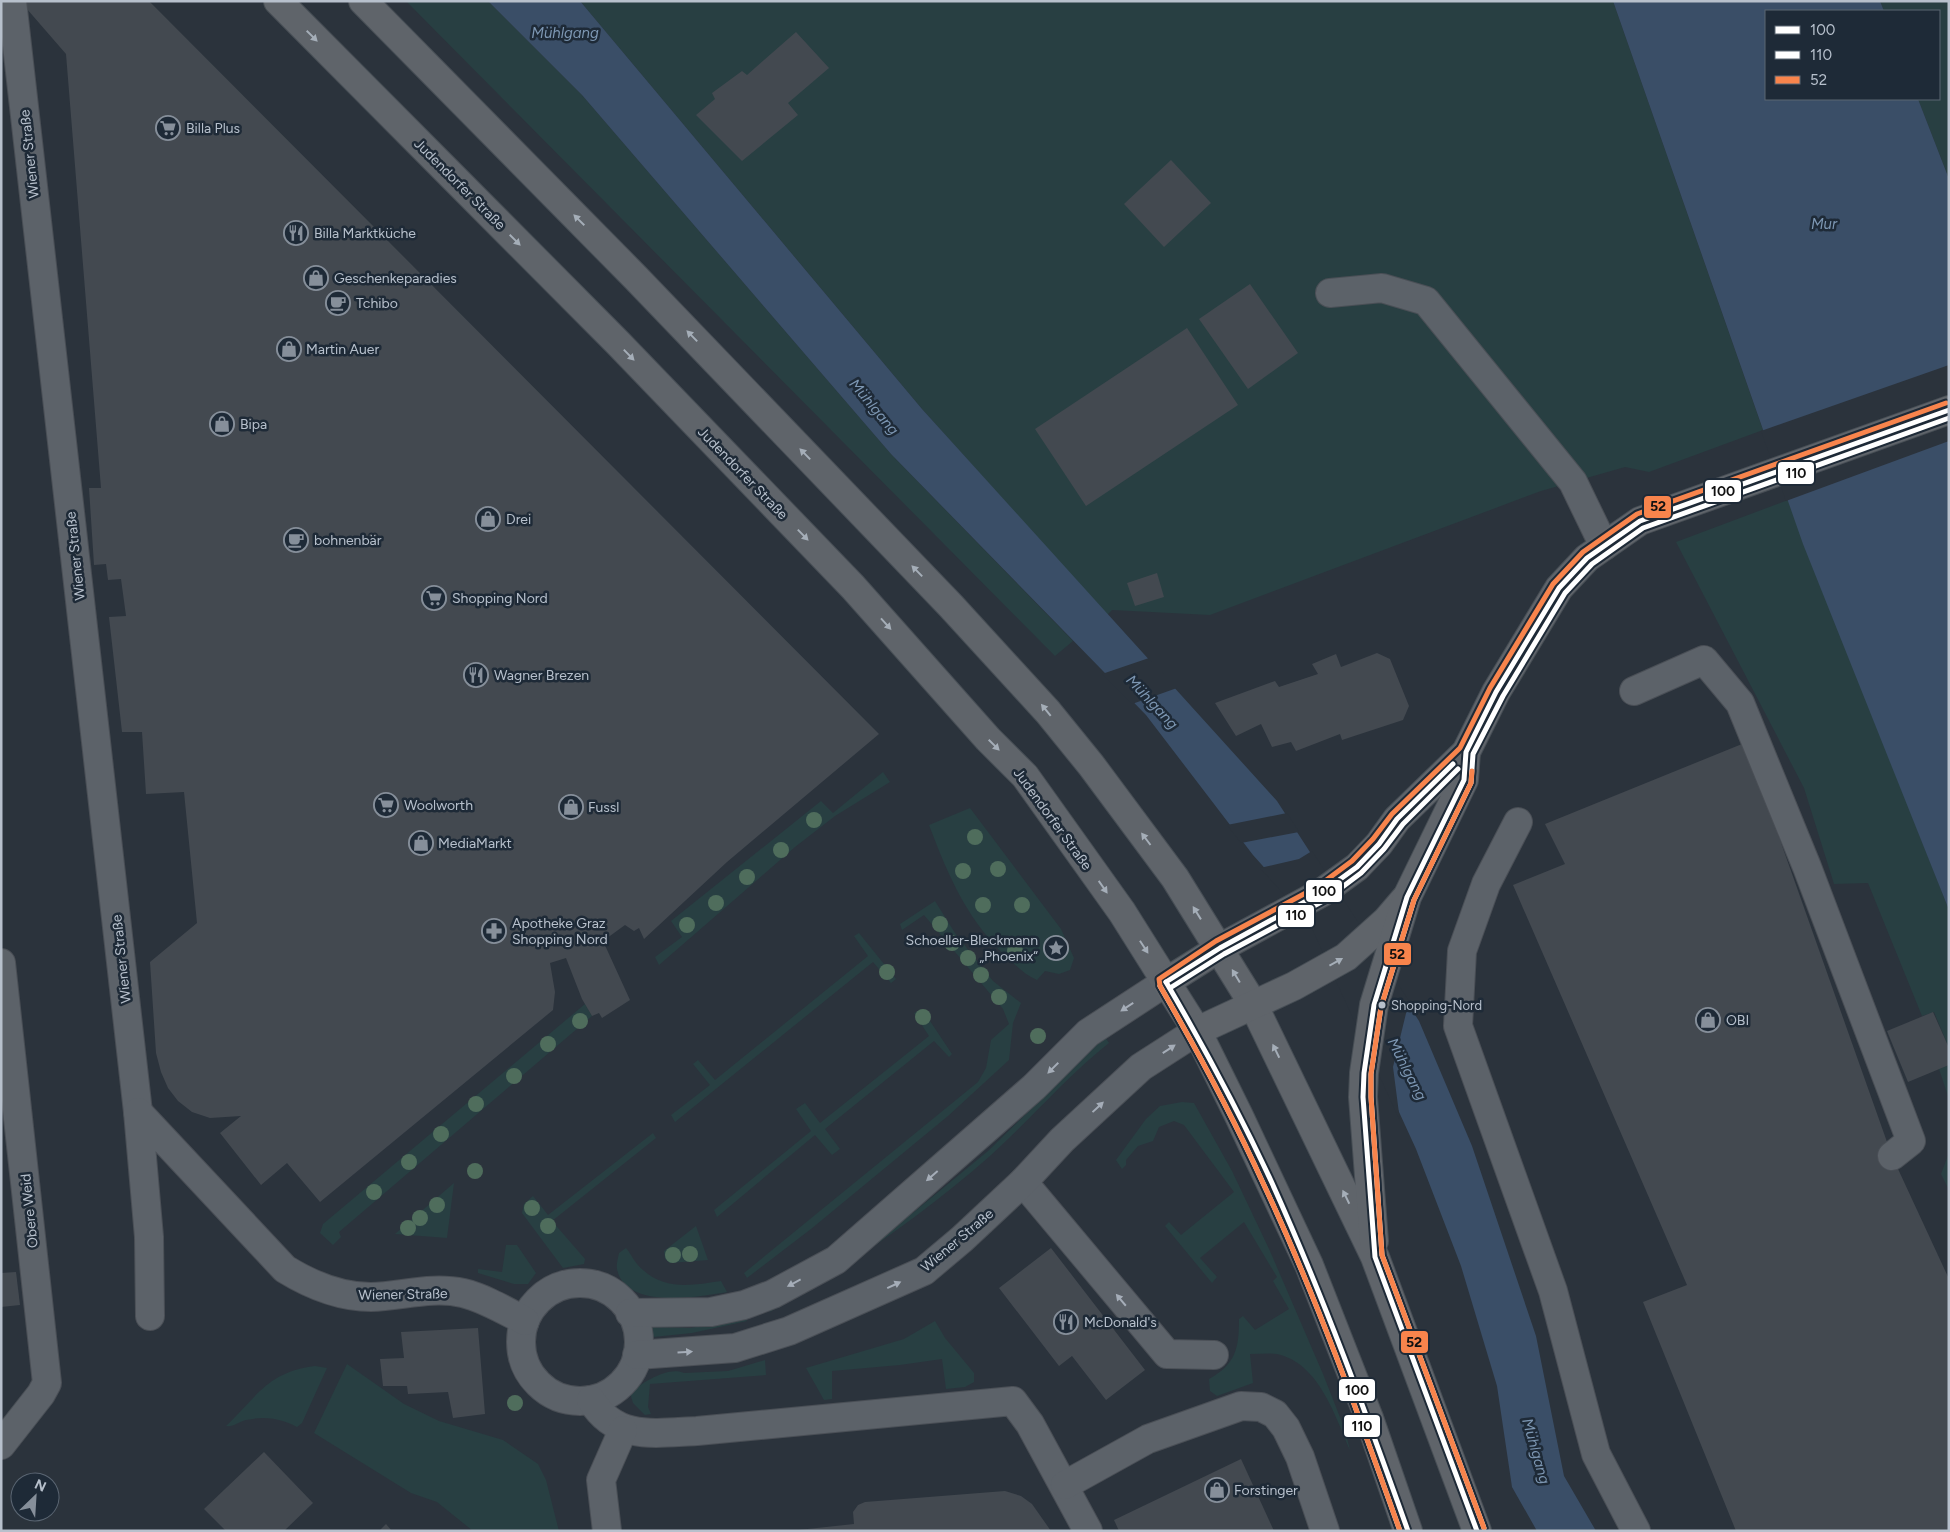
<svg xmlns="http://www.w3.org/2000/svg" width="1950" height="1532" font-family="Figtree,sans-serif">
  <rect width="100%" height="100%" fill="#2b333c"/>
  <g fill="#283f42">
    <polygon points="406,1 488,1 582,95 891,454 1073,641 1055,656"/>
    <polygon points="580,1 1613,1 1763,430 1649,472 1625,467 1541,491 1210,615 1112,610 1107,615 922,409"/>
    <polygon points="1880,1 1949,1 1949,179 1918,99 1939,99 1939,11 1884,11"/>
    <polygon points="1788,500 1949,910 1949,1048 1934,1012 1922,1016 1868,883 1834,884 1804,788 1676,542"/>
    <polygon points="883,772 890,782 835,816 795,847 659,965 655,957 682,937 671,921 821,801 833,813"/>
    <path d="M970,808l91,121 13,29 -4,12 -11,4 -14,-3 -8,9c-10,-4 -17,-11 -25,-18 -43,-38 -63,-84 -83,-137z"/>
    <polygon points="935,901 955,933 993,981 1021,1003 1013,1023 1009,1060 948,1116 811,1229 747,1278 744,1273 978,1082 986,1068 991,1040 1009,1024 1003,1009 924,915 902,930 900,924"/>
    <polygon points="859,933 896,979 891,983 873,962 675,1122 671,1115 710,1085 693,1064 698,1060 715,1080 868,956 854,936"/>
    <polygon points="585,1004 592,1016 339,1232 341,1237 333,1245 320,1233 323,1224"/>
    <polygon points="922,1009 952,1054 949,1057 934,1041 825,1129 840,1149 832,1155 815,1135 717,1217 714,1210 811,1131 796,1109 805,1103 820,1123 929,1036 914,1013"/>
    <path d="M1105,1037l4,6c-43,34 -78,76 -119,113 -67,59 -143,111 -220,156l-3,-5 25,-13 122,-82 74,-61z"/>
    <polygon points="1949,1065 1949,1099 1939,1069"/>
    <path d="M1182,1102l12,1 38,68 38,80 53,123 22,56 5,20c-15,-34 -31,-87 -73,-96 -8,-1 -18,0 -27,0l3,29 -36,13 -7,-5 -1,-12c27,-15 30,-31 30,-60l4,-3 12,14 34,-21 -16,-28 4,-4 -33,-55 -44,36 17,19 -5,6 -47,-57 4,-4 12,13 53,-43 -50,-67 -10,-4 -15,6 -6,14 -15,5 -12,14v5l-4,4 -6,-9 30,-41 14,-13z"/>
    <polygon points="653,1133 656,1138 552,1221 585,1259 584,1264 563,1268 522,1213 524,1204 533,1196 548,1215"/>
    <polygon points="1949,1153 1949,1190 1941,1174"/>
    <polygon points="454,1183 447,1238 395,1234"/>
    <polygon points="696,1226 708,1260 670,1263 665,1259 664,1251"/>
    <polygon points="506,1245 517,1245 536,1273 528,1284 514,1284 478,1273 478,1269 502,1272"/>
    <path d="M626,1248c6,7 9,16 17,22 23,21 51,15 78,11l6,11c-28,5 -102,18 -110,-23 -1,-4 1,-11 2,-16z"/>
    <polygon points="744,1317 747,1321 692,1333 653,1337 651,1327 691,1328"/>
    <polygon points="935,1321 945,1338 974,1373 974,1382 965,1387 946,1389 942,1359 900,1365 832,1371 832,1399 824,1400 806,1368 904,1339"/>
    <path d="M765,1360l1,15 -116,9 -2,23 3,7 -6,1 -12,-12 -3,-10c12,-10 38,-27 54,-20l44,-2z"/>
    <polygon points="347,1364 404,1404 439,1421 503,1440 538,1464 546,1480 559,1531 473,1531 437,1502 411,1493 314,1433"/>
    <path d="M315,1366l12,2 -25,55 -5,4c-17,-9 -33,-11 -51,-7 -8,2 -12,7 -20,6 32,-30 41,-54 89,-60z"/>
  </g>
  <g fill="#3a4e67">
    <polygon points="488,1 580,1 922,409 1277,801 1419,1021 1472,1146 1536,1336 1564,1476 1596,1531 1537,1531 1512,1487 1497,1386 1461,1266 1416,1149 1311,920 1253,855 1146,715 891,454 582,95"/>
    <polygon points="1613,1 1880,1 1884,11 1766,11 1766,99 1918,99 1949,179 1949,910 1803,544"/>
  </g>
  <g fill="#2b333c">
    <polygon points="1949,365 1949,441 1786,501 1761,431"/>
    <polygon points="1149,658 1177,688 1132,704 1102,674"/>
    <polygon points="1287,813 1299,832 1241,843 1227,825"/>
    <polygon points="1312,851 1409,1001 1393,1067 1400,1121 1309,922 1260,868 1299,859"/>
  </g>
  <g fill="#434950">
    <polygon points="20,1 149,1 879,734 727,862 644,939 639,928 634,931 625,925 603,941 630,1000 602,1018 599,1013 592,1016 582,999 566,958 550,963 555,992 553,1010 320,1202 287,1163 261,1185 220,1133 241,1116 210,1118 192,1112 178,1101 168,1088 161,1072 156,1053 150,962 197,923 184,792 146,794 142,732 122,732 109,617 126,616 121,579 108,580 106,564 94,565 89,488 101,488 66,54"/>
    <polygon points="796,32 829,68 788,103 798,115 742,161 696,115 715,99 712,93 742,71 747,75"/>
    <polygon points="1171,160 1211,203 1164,247 1124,204"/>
    <polygon points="1250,284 1298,353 1248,389 1199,319"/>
    <polygon points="1187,328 1238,405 1086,506 1035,429"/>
    <polygon points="1157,573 1164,597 1135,606 1127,583"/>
    <polygon points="1377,653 1390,659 1409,706 1403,720 1342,740 1340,734 1296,751 1291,742 1272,747 1261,724 1236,736 1215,703 1275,681 1279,687 1318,674 1312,664 1336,654 1341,667"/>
    <polygon points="1742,744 1763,792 1892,1156 1949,1279 1949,1531 1736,1531 1643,1302 1687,1285 1513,885 1565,864 1545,824"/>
    <polygon points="1933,1012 1949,1048 1949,1065 1908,1082 1887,1031"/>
    <polygon points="1051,1248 1145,1370 1106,1400 1072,1356 1059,1366 999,1288"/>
    <polygon points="16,1272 20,1305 1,1307 1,1273"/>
    <polygon points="478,1328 485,1414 453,1418 448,1392 408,1394 407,1386 383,1386 380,1359 404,1358 401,1332"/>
    <polygon points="264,1452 313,1503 284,1531 226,1531 204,1509"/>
    <polygon points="1241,1459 1274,1531 1119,1531 1114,1520"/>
    <polygon points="1005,1491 1021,1496 1032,1504 1051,1531 789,1531 854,1524 853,1512 858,1505 865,1502"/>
    <polygon points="386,1524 392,1531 379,1531"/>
  </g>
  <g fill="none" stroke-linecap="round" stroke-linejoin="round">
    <defs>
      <g id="minor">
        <polyline points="12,1 138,1112"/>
        <polyline points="1330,293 1382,288 1426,301 1573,482 1604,546"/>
        <polyline points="1634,691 1704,660 1740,703 1807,867 1911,1141 1892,1156"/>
        <polyline points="1518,822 1486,884 1462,951 1458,1026 1553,1291 1596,1454 1636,1531"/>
        <polyline points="1,963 47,1383 41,1394 1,1445"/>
        <polyline points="1023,1182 1167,1354 1214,1355"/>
        <circle cx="580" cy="1342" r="59"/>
        <polyline points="630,1313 711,1312 744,1305 773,1294 836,1260 1034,1087 1088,1033 1166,982"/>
        <path d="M150,1316l-1,-79 -11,-125 147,157c26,16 55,28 86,28 31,-1 61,-11 92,-4 21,5 43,18 62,28"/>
        <polyline points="637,1355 735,1348 789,1331 924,1271 962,1239 1023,1182 1062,1140 1141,1067 1197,1031"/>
        <path d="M591,1400c25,41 64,33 106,31l316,-30 17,23 58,107"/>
        <polyline points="1065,1485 1148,1439 1241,1406 1261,1407 1275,1414 1286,1428 1300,1457 1325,1531"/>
        <polyline points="607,1531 601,1480 623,1430"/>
      </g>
      <g id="major">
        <polyline points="278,1 618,343 853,587 988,739 1025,776 1122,912 1166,982 1197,1031 1239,1116 1309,1265 1369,1418 1408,1531"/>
        <polyline points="363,1 636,278 951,606 1048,712 1091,765 1175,878 1253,1004 1375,1257 1477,1531"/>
        <polyline points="1166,982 1220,948 1321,893 1357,867 1379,844 1397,819 1466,752 1496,692 1559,588 1587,558 1640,521 1949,410"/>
        <polyline points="1197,1031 1294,986 1346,957 1386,921 1404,900"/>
        <polyline points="1374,1241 1363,1097 1364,1073 1374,1005 1407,897 1464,780 1466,752"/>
      </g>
    </defs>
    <use href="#minor" stroke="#4a4f56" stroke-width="30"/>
    <use href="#major" stroke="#474e55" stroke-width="30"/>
    <use href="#minor" stroke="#5c6269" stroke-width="28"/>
    <use href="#major" stroke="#5f646a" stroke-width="28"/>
    <defs>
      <g id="bus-1">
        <polyline points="1166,982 1220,948 1321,893 1357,867 1379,844 1397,819 1453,764"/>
        <path d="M1166,982c38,65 74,132 106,201 51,113 94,230 136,348"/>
        <polyline points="1477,1531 1375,1257 1363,1097 1364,1073 1374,1005 1407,897 1464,780 1466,752 1496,692 1559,588 1587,558 1640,521 1949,410"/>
      </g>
      <g id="bus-2">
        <path d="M1160,986c37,64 72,129 103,197 53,113 95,230 137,348"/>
        <polyline points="1170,988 1224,954 1325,900 1361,873 1384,849 1403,824 1458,769"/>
        <polyline points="1484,1528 1382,1255 1371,1097 1371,1074 1381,1007 1414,900 1471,783 1473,754 1503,696 1565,593 1592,564 1643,528 1949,418"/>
      </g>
      <g id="bus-3">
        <polyline points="1472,771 1471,783 1414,900 1381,1007 1371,1074 1371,1097 1382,1255 1484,1528"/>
        <path d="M1400,1531c-42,-118 -84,-235 -137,-348 -31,-68 -66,-133 -103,-197l-1,-7 57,-38 101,-54 35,-26 21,-22 19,-25 68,-66 30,-60 63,-104 30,-32 54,-38 309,-111"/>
      </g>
    </defs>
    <use href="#bus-1" stroke="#1e2a37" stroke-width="9"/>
    <use href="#bus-2" stroke="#1e2a37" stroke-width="9"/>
    <use href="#bus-3" stroke="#1e2a37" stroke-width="9"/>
    <use href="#bus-1" stroke="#fff" stroke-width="5"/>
    <use href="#bus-2" stroke="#fff" stroke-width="5"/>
    <use href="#bus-3" stroke="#f8844c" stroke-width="5"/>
  </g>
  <g fill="#4f6d5c">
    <circle cx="814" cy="820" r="8"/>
    <circle cx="975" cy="837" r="8"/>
    <circle cx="781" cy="850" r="8"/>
    <circle cx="998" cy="869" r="8"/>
    <circle cx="963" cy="871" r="8"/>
    <circle cx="747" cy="877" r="8"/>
    <circle cx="716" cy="903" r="8"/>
    <circle cx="983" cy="905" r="8"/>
    <circle cx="1022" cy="905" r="8"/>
    <circle cx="940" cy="924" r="8"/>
    <circle cx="687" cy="925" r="8"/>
    <circle cx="952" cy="943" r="8"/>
    <circle cx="1015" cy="951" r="8"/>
    <circle cx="968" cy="958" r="8"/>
    <circle cx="887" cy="972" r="8"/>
    <circle cx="981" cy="975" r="8"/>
    <circle cx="999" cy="997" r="8"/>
    <circle cx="923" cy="1017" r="8"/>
    <circle cx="580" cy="1021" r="8"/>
    <circle cx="1038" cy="1036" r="8"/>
    <circle cx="548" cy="1044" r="8"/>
    <circle cx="514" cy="1076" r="8"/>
    <circle cx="476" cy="1104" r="8"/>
    <circle cx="441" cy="1134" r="8"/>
    <circle cx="409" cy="1162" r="8"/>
    <circle cx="475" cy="1171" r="8"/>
    <circle cx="374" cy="1192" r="8"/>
    <circle cx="437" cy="1205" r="8"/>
    <circle cx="532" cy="1208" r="8"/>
    <circle cx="420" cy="1218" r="8"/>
    <circle cx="548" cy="1226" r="8"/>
    <circle cx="408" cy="1228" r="8"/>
    <circle cx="690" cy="1254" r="8"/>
    <circle cx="673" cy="1255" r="8"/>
    <circle cx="515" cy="1403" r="8"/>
  </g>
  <defs><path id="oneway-solid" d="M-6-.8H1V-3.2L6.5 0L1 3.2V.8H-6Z" transform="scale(1.25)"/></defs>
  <g fill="#a5aeb8">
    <use href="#oneway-solid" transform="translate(312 36) rotate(45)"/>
    <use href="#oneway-solid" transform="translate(579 220) rotate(-135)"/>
    <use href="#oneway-solid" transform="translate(515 240) rotate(45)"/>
    <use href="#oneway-solid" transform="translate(692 336) rotate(-134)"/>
    <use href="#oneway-solid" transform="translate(629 355) rotate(46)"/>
    <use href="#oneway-solid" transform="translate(805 454) rotate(-134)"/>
    <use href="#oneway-solid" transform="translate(803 535) rotate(46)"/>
    <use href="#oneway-solid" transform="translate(917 571) rotate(-134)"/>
    <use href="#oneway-solid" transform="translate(886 624) rotate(48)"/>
    <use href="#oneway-solid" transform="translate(1046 710) rotate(-129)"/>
    <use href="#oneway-solid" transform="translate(994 745) rotate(45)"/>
    <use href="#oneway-solid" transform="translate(1146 839) rotate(-127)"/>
    <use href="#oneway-solid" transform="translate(1103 887) rotate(55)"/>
    <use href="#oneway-solid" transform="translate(1197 913) rotate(-122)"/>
    <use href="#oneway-solid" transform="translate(1144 947) rotate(57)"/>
    <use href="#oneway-solid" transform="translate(1336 962) rotate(-29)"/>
    <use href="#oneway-solid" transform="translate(1236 976) rotate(-121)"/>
    <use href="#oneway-solid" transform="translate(1276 1051) rotate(-116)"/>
    <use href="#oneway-solid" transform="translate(1346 1197) rotate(-116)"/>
  </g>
  <g fill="#a5adb8">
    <use href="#oneway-solid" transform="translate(1127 1007) rotate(147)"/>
    <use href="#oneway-solid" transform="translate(1169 1049) rotate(-33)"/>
    <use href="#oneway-solid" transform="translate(1053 1068) rotate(135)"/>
    <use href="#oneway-solid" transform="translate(1098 1107) rotate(-43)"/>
    <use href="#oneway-solid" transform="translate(932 1176) rotate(139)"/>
    <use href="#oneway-solid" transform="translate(794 1283) rotate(152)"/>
    <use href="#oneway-solid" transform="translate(894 1285) rotate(-25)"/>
    <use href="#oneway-solid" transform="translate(1121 1300) rotate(-130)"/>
    <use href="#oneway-solid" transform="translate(685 1352) rotate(-4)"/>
  </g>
  <defs>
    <symbol id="supermarket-ring" viewBox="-11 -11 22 22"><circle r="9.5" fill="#1e2a37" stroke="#868f9a" stroke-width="1.5"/><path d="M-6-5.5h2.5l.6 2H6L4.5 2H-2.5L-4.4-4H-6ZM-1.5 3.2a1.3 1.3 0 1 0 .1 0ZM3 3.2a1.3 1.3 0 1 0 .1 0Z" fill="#868f9a"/></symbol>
    <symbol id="restaurant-ring" viewBox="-11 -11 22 22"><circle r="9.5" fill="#1e2a37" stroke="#868f9a" stroke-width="1.5"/><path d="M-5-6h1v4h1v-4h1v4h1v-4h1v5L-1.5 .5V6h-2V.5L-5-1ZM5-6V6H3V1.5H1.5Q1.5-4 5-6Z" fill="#868f9a"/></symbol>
    <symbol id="shop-ring" viewBox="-11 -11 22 22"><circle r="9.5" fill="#1e2a37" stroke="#868f9a" stroke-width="1.5"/><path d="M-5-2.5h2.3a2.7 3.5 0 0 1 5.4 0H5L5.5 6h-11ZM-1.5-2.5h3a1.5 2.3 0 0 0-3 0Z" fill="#868f9a"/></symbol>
    <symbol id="cafe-ring" viewBox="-11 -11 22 22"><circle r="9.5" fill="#1e2a37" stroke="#868f9a" stroke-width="1.5"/><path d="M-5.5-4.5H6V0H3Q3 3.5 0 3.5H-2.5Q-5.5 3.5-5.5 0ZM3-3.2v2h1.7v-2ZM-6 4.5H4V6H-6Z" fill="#868f9a"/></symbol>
    <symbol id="pharmacy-ring" viewBox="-11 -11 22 22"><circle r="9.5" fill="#1e2a37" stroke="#868f9a" stroke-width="1.5"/><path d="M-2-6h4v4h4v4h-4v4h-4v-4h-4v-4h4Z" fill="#868f9a"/></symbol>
    <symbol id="sight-ring" viewBox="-11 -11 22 22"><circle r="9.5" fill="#1e2a37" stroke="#868f9a" stroke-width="1.5"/><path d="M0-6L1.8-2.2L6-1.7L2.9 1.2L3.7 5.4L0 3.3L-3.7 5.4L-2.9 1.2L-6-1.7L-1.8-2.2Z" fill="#868f9a"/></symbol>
  </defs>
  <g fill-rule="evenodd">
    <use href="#supermarket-ring" x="154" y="114" width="28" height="28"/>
    <use href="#restaurant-ring" x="282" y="219" width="28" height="28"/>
    <use href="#shop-ring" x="302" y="264" width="28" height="28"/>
    <use href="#cafe-ring" x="324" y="289" width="28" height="28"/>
    <use href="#shop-ring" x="275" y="335" width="28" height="28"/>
    <use href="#shop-ring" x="208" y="410" width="28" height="28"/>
    <use href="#shop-ring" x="474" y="505" width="28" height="28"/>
    <use href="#cafe-ring" x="282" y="526" width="28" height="28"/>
    <use href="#supermarket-ring" x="420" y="584" width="28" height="28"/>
    <use href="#restaurant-ring" x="462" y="661" width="28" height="28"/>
    <use href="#supermarket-ring" x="372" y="791" width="28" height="28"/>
    <use href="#shop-ring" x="557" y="793" width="28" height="28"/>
    <use href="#shop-ring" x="407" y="829" width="28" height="28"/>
    <use href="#pharmacy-ring" x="480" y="917" width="28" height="28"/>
    <use href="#sight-ring" x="1042" y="934" width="28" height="28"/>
    <use href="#shop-ring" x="1694" y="1006" width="28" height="28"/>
    <use href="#restaurant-ring" x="1052" y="1308" width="28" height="28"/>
    <use href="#shop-ring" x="1203" y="1476" width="28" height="28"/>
  </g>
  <circle fill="#b7c0cc" stroke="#1e2a37" stroke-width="2" cx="1382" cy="1005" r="4.5"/>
  <g text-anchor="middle" stroke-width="5" stroke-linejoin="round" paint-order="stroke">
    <g font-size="13" fill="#b7c0cc" stroke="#1e2a37" text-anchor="start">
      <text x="1391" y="1010">Shopping-Nord</text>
    </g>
    <g font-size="14" fill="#b7c0cc" stroke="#1e2a37" text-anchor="start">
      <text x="186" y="133">Billa Plus</text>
      <text x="314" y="238">Billa Marktküche</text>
      <text x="334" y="283">Geschenkeparadies</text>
      <text x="356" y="308">Tchibo</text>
      <text x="306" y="354">Martin Auer</text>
      <text x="240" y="429">Bipa</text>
      <text x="506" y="524">Drei</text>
      <text x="314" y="545">bohnenbär</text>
      <text x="452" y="603">Shopping Nord</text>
      <text x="494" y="680">Wagner Brezen</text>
      <text x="404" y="810">Woolworth</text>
      <text x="588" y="812">Fussl</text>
      <text x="438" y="848">MediaMarkt</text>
      <text x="512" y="928">Apotheke Graz<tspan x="512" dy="16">Shopping Nord</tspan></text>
      <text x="1038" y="945" text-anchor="end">Schoeller-Bleckmann<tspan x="1038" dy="16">„Phoenix“</tspan></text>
      <text x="1726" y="1025">OBI</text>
      <text x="1084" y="1327">McDonald's</text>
      <text x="1234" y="1495">Forstinger</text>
    </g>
    <g font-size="14" fill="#b7c0cc" stroke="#1e2a37">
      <text transform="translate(29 154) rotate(-96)" y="5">Wiener Straße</text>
      <text transform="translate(460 184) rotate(45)" y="5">Judendorfer Straße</text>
      <text transform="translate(743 473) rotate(46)" y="5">Judendorfer Straße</text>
      <text transform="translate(75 556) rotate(-96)" y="5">Wiener Straße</text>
      <text transform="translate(1053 819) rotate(54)" y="5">Judendorfer Straße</text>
      <text transform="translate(121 959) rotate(-96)" y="5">Wiener Straße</text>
      <text transform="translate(29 1211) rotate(-96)" y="5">Obere Weid</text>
      <text transform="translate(957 1240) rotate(-40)" y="5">Wiener Straße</text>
      <text transform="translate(403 1294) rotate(-1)" y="5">Wiener Straße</text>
    </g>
    <g font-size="15" font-style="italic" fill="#7d97b3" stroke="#1e2a37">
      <text x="565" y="38">Mühlgang</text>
      <text x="1824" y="229">Mur</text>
      <text transform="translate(874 407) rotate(50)" y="5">Mühlgang</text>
      <text transform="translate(1152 702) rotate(47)" y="5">Mühlgang</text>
      <text transform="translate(1407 1069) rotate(63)" y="5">Mühlgang</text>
      <text transform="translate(1536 1451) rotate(74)" y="5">Mühlgang</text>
    </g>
  </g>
  <g stroke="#1e2a37" stroke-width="2">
    <rect x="1777" y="461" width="38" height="24" rx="5" fill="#fff"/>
    <rect x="1704" y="479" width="38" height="24" rx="5" fill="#fff"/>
    <rect x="1643" y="495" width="29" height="24" rx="5" fill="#f8844c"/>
    <rect x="1305" y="879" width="38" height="24" rx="5" fill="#fff"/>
    <rect x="1277" y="904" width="38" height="24" rx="5" fill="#fff"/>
    <rect x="1383" y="942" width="29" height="24" rx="5" fill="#f8844c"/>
    <rect x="1400" y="1330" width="29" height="24" rx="5" fill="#f8844c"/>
    <rect x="1338" y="1378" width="38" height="24" rx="5" fill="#fff"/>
    <rect x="1343" y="1414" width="38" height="24" rx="5" fill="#fff"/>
  </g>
  <g font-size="14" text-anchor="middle" font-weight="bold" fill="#111">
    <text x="1796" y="478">110</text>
    <text x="1723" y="496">100</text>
    <text x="1658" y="511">52</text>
    <text x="1324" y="896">100</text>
    <text x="1296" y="920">110</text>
    <text x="1397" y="959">52</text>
    <text x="1414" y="1347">52</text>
    <text x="1357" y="1395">100</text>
    <text x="1362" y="1431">110</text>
  </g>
  <rect width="1950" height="1532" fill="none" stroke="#b7c0cc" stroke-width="5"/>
  <rect x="1765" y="10" width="175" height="90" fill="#1e2a37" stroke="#5b6673"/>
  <rect x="1775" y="26" width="25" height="8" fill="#ffffff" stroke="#5b6673"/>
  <text x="1810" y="35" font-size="15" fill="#b7c0cc">100</text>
  <rect x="1775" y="51" width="25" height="8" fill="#ffffff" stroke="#5b6673"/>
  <text x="1810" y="60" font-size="15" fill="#b7c0cc">110</text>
  <rect x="1775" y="76" width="25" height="8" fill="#f8844c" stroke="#5b6673"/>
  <text x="1810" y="85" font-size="15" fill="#b7c0cc">52</text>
  <g transform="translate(35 1497) rotate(25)"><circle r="24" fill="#1e2a37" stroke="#5b6673"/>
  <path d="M0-4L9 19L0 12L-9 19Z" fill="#868f9a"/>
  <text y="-8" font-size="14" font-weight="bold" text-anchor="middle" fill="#b7c0cc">N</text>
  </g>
</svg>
